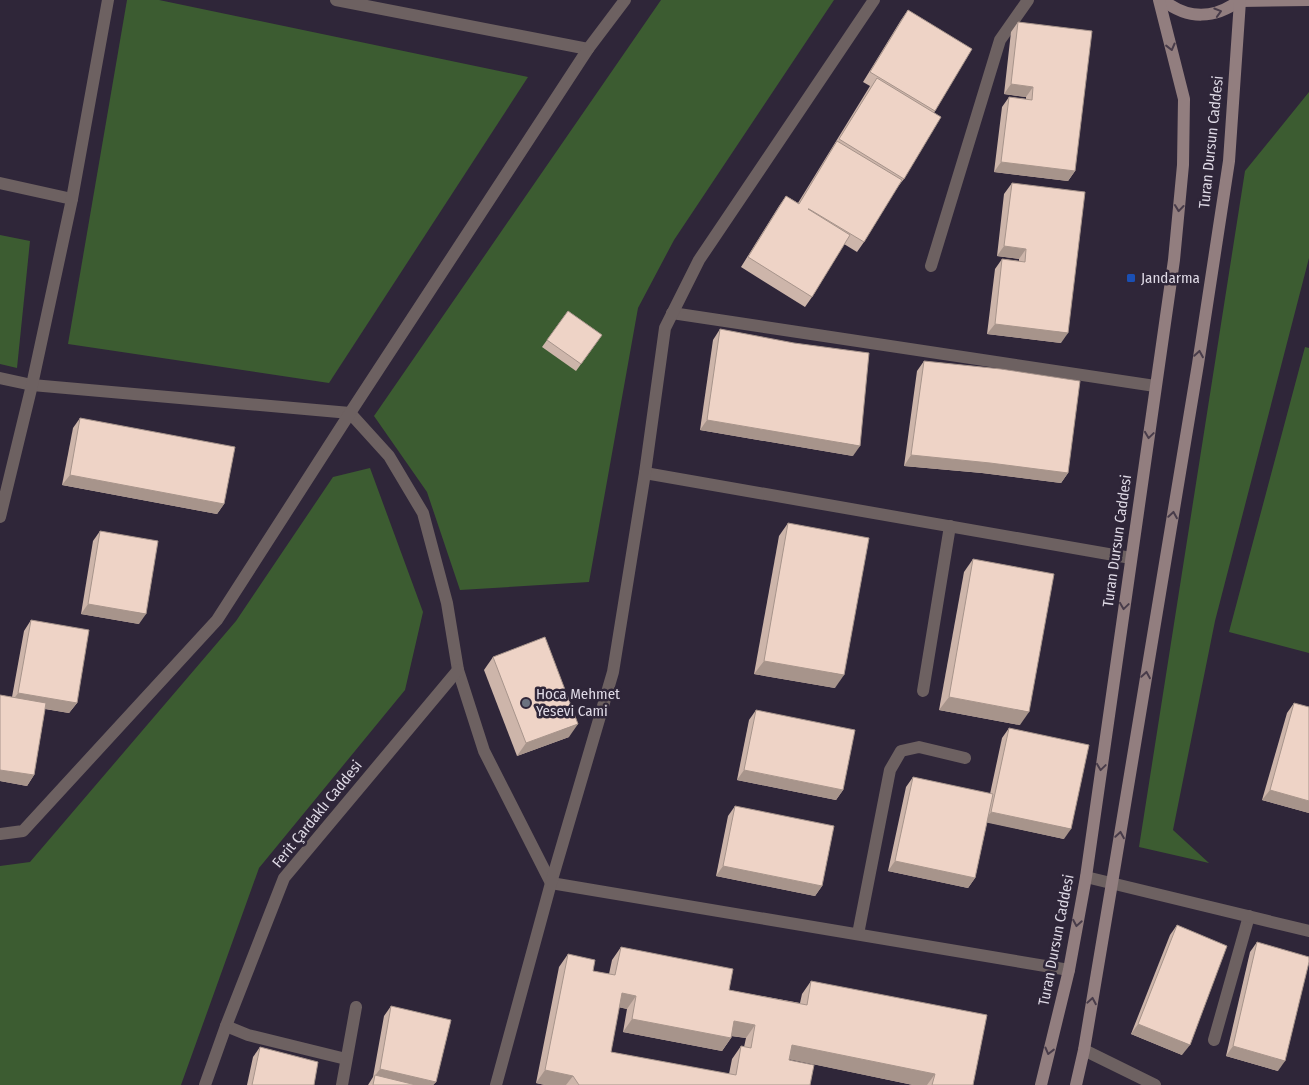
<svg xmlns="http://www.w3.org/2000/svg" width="1309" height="1085" font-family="'Fira Sans Condensed',sans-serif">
  <rect width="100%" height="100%" fill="#2f2639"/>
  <g fill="#3c5c31">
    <polygon points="127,0 159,0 528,77 329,383 68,344"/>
    <polygon points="661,0 834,0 674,240 638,308 589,582 460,590 427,492 374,416"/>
    <polygon points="1309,92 1309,258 1215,621 1173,830 1209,863 1139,847 1245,171"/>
    <polygon points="0,235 30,241 17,368 0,364"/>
    <polygon points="1305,347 1309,348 1309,653 1229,632"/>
    <polygon points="370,468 423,612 405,690 259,868 181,1085 0,1085 0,866 30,862 236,621 333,477"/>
  </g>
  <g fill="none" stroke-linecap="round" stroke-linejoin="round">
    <g stroke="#6d6161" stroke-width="12">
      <polyline points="931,266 1000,40 1028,0"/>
      <polyline points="923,691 950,526"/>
      <polyline points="858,934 890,770 901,751 919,747 965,758"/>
      <polyline points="226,1026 248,1035 346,1059"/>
      <polyline points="1214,1040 1249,916"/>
      <polyline points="342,1085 356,1007"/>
    </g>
    <g stroke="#6d6161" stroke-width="12">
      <polyline points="336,0 588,49"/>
      <polyline points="0,183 72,199"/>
      <polyline points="672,313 1155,386"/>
      <polyline points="0,378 32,385 350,413 389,456 423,513 447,603 458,670 484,751 551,883"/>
      <polyline points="645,473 1131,558"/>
      <polyline points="0,517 32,385 72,199 108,0"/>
      <polyline points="0,834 23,831 217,620 350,413 588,49 625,0"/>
      <polyline points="1086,877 1309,931"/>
      <polyline points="551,883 1069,970"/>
      <polyline points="1084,1050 1155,1085"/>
      <polyline points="205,1085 226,1026 284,878 458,670"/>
      <polyline points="496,1085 551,883 613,672 645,473 665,328 699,260 874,0"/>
    </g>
    <g stroke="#927e7f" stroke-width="12">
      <path d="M1163,0c25,20 52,19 77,0"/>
      <polyline points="1240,1 1309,0"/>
      <polyline points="1041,1085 1069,970 1086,877 1174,260 1183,165 1184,99 1159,0"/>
      <polyline points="1076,1085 1084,1050 1112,883 1198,364 1229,161 1240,1"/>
    </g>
  </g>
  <g fill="#cdb5aa" fill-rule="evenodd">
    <polygon points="908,10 935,111 904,179 896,189 864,242 857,252 844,244 812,297 805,307 741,267 779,206 786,196 798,203 870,86 863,82 901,20"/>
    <polygon points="1018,22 1075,171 1068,181 994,172 1002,107 1009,97 1026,99 1026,97 1004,94 1011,32"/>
    <polygon points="1012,183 1061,343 987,334 995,269 1002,259 1019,261 1019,259 997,256 1004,194"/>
    <polygon points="568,311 602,335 576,371 542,347"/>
    <polygon points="720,329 853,456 700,430 713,340"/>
    <polygon points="924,361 1068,473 1061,483 982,473 904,466 917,371"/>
    <polygon points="80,418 224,504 217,514 62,485 73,428"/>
    <polygon points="788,523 835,688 754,674 779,536"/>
    <polygon points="100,531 139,624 81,614 93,541"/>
    <polygon points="973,559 1020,725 939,710 964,572"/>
    <polygon points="31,620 77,703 69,713 45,709 34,775 27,786 0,781 0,695 12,697 24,631"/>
    <polygon points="493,657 569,737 517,756 484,670"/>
    <polygon points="1294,703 1309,813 1262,800 1287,713"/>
    <polygon points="756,710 843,790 836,800 737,780 749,720"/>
    <polygon points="1009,728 1064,839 987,822 975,878 968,888 888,871 906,787 913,777 990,794 1002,738"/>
    <polygon points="735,806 822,886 815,896 716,876 728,816"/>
    <polygon points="1177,925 1182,1055 1131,1034 1170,935"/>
    <polygon points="1257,942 1278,1071 1226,1056 1250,952"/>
    <path d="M621,947l108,43 71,13 2,-9 9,-13 162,104h-60l-124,-26 21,26h-265l-9,-2 23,-116 9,-13 25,17 16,3 3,-14zM619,1007l8,2 -4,23 99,19 9,-13v-2l15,2 -2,9 -3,-1 -9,13 -3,15 -118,-22z"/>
    <polygon points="391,1006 436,1082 433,1085 368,1085 373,1077 384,1016"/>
    <polygon points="260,1047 314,1085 247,1085 253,1057"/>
  </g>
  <g fill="#a7948b">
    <polygon points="1011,84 1033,87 1026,97 1004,94"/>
    <polygon points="1001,162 1075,171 1068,181 994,172"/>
    <polygon points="1004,246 1026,249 1019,259 997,256"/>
    <polygon points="995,324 1068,333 1061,343 987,334"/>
    <polygon points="707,420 860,446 853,456 700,430"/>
    <polygon points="911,455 990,463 1068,473 1061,483 982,473 904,466"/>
    <polygon points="70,475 224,504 217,514 62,485"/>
    <polygon points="88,604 146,614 139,624 81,614"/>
    <polygon points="764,661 844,675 835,688 754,674"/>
    <polygon points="18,693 77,703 69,713 11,703"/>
    <polygon points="949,697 1029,712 1020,725 939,710"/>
    <polygon points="578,724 569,737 517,756 526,743"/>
    <polygon points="0,770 34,775 27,786 0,781"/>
    <polygon points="744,770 843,790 836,800 737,780"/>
    <polygon points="1270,790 1309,801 1309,813 1262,800"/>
    <polygon points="991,812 1071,829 1064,839 984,822"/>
    <polygon points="895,861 975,878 968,888 888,871"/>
    <polygon points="723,866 822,886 815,896 716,876"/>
    <polygon points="622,993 636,996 627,1009 613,1006"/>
    <polygon points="632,1019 731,1038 722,1051 623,1032"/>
    <polygon points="734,1021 755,1025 746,1038 725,1035"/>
    <polygon points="1138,1024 1190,1045 1182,1055 1131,1034"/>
    <polygon points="792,1045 935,1074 927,1085 913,1085 783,1058"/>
    <polygon points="1233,1046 1285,1061 1278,1071 1226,1056"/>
    <polygon points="380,1069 436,1082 433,1085 399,1085 374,1077"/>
    <polygon points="545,1070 573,1076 566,1085 545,1085 536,1083"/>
  </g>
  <g fill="#eed3c6" stroke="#a7948b" fill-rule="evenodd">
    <polygon points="908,10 972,49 935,111 870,72"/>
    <polygon points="1018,22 1092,31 1075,171 1001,162 1009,97 1032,100 1033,87 1011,84"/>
    <polygon points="877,78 941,117 904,179 839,139"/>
    <polygon points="837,141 902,180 864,242 809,209 808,209 850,235 812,297 748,257 786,196 799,204"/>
    <polygon points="1012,183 1085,192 1068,333 995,324 1002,259 1025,262 1026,249 1004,246"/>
    <polygon points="568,311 602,335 581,364 547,340"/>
    <polygon points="720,329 794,343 869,353 860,446 707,420"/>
    <polygon points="924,361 1001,369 1080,381 1068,473 990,463 911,455"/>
    <polygon points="80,418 235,447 224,504 70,475"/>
    <polygon points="788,523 869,538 844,675 764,661"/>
    <polygon points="100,531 158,541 146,614 88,604"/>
    <polygon points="973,559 1054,574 1029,712 949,697"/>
    <polygon points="31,620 89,630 77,703 18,693"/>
    <polygon points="545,637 578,724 526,743 493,657"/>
    <polygon points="0,695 46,703 34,775 0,770"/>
    <polygon points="1294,703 1309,707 1309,801 1270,790"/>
    <polygon points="756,710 855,730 843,790 744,770"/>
    <polygon points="1009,728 1089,745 1071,829 991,812"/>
    <polygon points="913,777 993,794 975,878 895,861"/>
    <polygon points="735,806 834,826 822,886 723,866"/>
    <polygon points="1177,925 1227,946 1190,1045 1138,1024"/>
    <polygon points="1257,942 1309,957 1309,962 1285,1061 1233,1046"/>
    <path d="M621,947l112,22 -4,21 78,15 4,-24 176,34 -14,70h-41l3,-11 -143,-29 -3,15 25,5 -4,20h-231l-6,-9 -28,-6 23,-116 27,6 -2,11 22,4zM622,993l14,3 -4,23 99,19 3,-17 21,4 -4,23 -10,-2 -5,29 -125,-23z"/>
    <polygon points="391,1006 451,1020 436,1082 380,1069"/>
    <polygon points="260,1047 318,1062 314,1085 252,1085"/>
    <polygon points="375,1075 416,1085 373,1085"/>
  </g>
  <defs><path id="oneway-chevron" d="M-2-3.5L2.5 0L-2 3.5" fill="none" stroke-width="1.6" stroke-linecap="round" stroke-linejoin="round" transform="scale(1.25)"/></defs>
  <g stroke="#483c4a">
    <use href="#oneway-chevron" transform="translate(1218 12) rotate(-17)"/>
    <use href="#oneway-chevron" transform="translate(1171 47) rotate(76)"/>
    <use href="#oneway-chevron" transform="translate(1179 208) rotate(96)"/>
    <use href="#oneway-chevron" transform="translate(1199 354) rotate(-81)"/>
    <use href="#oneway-chevron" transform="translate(1149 435) rotate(98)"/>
    <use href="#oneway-chevron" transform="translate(1173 515) rotate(-81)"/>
    <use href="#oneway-chevron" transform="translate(1124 606) rotate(98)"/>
    <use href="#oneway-chevron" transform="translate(1146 675) rotate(-81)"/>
    <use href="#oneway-chevron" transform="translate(1101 767) rotate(98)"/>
    <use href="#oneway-chevron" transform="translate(1120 835) rotate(-81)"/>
    <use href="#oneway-chevron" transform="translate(1077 923) rotate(100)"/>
    <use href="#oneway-chevron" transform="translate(1092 1001) rotate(-80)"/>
    <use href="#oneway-chevron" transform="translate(1049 1051) rotate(104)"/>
  </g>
  <rect fill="#1a4fb4" stroke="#2f2639" stroke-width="2" x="1126" y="273" width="10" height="10" rx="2.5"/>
  <circle fill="#6b7280" stroke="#2f2639" stroke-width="2" cx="526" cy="703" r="5"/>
  <g text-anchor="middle" stroke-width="5" stroke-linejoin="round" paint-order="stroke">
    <g font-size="15" fill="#dfdae6" stroke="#2f2639">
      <text transform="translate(1211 142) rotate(-84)" y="5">Turan Dursun Caddesi</text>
      <text transform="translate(1117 541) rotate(-82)" y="5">Turan Dursun Caddesi</text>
      <text transform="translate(317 814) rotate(-51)" y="5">Ferit Çardaklı Caddesi</text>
      <text transform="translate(1056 940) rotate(-79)" y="5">Turan Dursun Caddesi</text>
    </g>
    <g font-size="15" fill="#dfdae6" stroke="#2f2639" text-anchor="start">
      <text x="1141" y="283">Jandarma</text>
      <text x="536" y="699">Hoca Mehmet<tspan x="536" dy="17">Yesevi Cami</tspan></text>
    </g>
  </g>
</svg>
